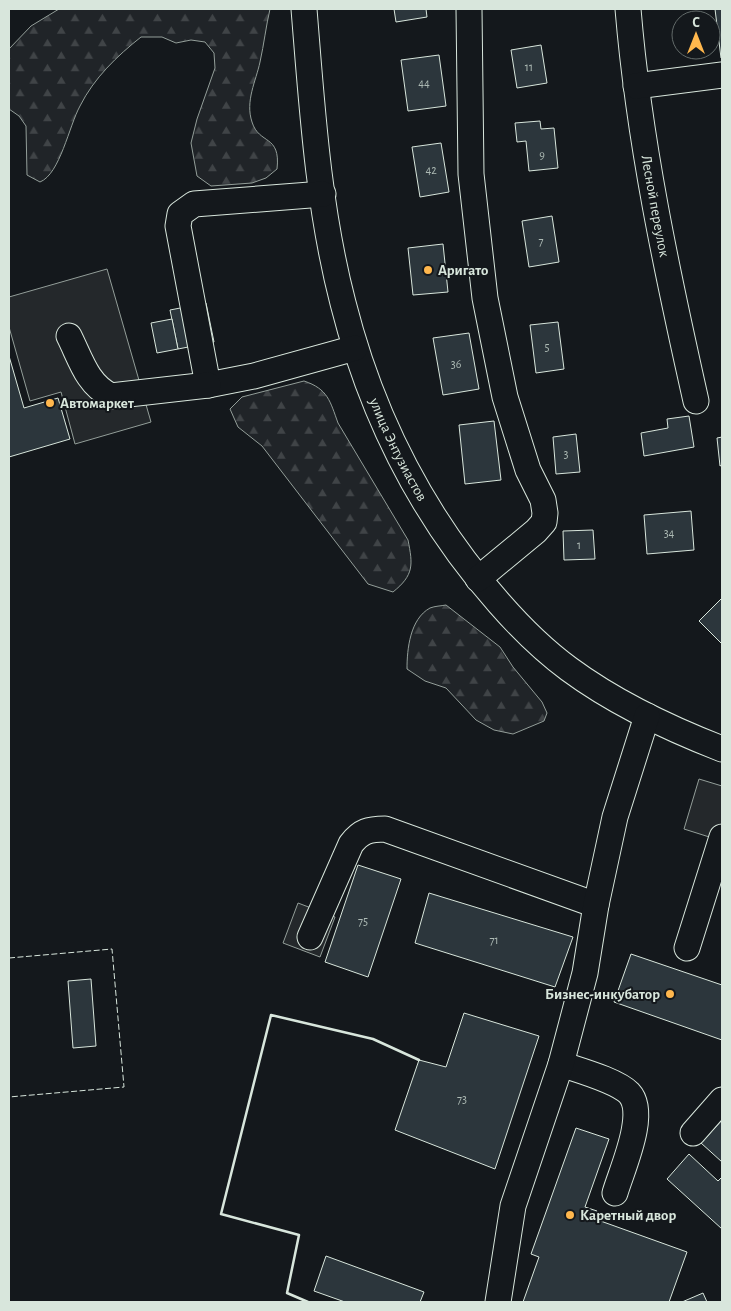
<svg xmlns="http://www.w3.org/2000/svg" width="731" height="1311" font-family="'Alegreya Sans',sans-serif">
  <defs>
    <pattern id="forest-firs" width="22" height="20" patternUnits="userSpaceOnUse" patternTransform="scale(1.25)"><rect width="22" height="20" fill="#202428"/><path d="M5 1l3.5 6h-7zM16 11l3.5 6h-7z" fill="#404447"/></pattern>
  </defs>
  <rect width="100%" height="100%" fill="#14181c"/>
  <g fill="url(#forest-firs)" stroke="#939e99">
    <path d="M59,9h211c-4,17 -6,35 -10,53 -4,19 -15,39 -8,60 7,23 29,12 25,47l-11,9 -14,5 -41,3 -14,-10 -6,-33 6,-24 18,-51 -1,-15 -9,-11 -14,-2 -15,3 -14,-6h-21c-24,19 -47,41 -61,69 -11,20 -20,68 -40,76l-13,-7 -1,-49 -7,-10 -10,-7v-60l22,-23z"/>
    <path d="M304,381c24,8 26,20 34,42l70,117c5,25 6,35 -15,52l-25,-8 -106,-138 -24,-19 -8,-18 12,-12z"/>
    <path d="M446,605l54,42 13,20 29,35 5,11 -3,8 -31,13 -19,-4 -18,-10 -30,-32 -21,-7 -18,-12c0,-20 3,-50 23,-61 5,-2 11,-2 16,-3z"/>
  </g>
  <g fill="#24282b" stroke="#939e99">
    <polygon points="107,269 151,422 75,444 61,392 30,401 9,327 9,297"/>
    <polygon points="699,779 722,786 722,841 684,829"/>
    <polygon points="298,903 335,917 320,957 283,943"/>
  </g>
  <g fill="#2c363c" stroke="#d8e6dc">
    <polygon points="394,9 426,9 427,17 396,22"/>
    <polygon points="715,9 722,9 722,58 721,58"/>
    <polygon points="541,45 547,83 517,88 511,50"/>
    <polygon points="439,55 446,106 408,111 401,60"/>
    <polygon points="540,121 541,129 554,128 558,168 529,171 526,141 517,142 515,123"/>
    <polygon points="441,143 449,192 420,197 412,147"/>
    <polygon points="552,216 559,262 529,267 522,221"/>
    <polygon points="443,244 448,292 413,295 408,248"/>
    <polygon points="206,303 214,342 178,349 170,310"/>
    <polygon points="172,319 178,349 157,353 151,323"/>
    <polygon points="558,322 564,369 536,373 530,325"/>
    <polygon points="469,333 479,389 443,395 433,338"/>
    <polygon points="9,356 24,408 58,398 70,439 9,457"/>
    <polygon points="689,416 694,447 644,456 641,433 668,428 667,419"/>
    <polygon points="494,421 501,480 465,484 459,425"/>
    <polygon points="576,434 580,472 556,474 553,437"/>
    <polygon points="722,437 722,465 720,466 717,438"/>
    <polygon points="691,511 694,550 647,554 644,515"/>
    <polygon points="593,530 595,559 564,560 563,531"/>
    <polygon points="722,598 722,644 699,621"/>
    <polygon points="358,865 401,879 368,977 325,962"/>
    <polygon points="429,893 573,937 555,987 415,943"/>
    <polygon points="631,954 722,985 722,1040 614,1002"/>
    <polygon points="91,979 96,1046 73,1048 68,981"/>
    <polygon points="464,1013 539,1036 495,1169 395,1130 419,1060 446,1067"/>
    <polygon points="722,1120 722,1162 701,1143"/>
    <polygon points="576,1128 609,1139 585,1207 597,1211 595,1219 687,1252 669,1302 523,1302 539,1257 531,1254"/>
    <polygon points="689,1154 718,1181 722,1177 722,1229 667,1179"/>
    <polygon points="326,1256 424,1292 420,1302 345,1302 314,1291"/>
    <polygon points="703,1293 707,1302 682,1302"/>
  </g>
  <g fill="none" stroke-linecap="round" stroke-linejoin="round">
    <defs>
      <g id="minor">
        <path id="s1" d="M304,9c8,98 14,198 39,294 28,111 80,214 156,300 21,24 44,47 70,66 46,34 99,59 153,80"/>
        <polyline points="469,9 471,174 485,298 505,397 528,470 543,500 545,513 544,522 536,531 478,579"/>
        <path id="s2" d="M628,9c11,132 39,263 68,392"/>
        <polyline points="636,86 722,75"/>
        <polyline points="323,194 194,204 180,214 178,226 208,385 254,376 355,348"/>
        <path d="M69,336c12,24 18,48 42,60l97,-11"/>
        <path d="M310,937l41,-93c10,-13 18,-15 34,-15l211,76"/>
        <polyline points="687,948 722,837"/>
        <path d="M561,1064c17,6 55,16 68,29 19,20 -7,76 -14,100"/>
        <polyline points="693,1133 722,1100"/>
        <polyline points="498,1302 513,1206 561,1064 585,973 596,905 615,817 647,716"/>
      </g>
    </defs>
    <use href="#minor" stroke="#d8e6dc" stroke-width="27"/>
    <use href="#minor" stroke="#14181c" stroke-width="25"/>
    <polyline stroke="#d8e6dc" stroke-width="1" stroke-dasharray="6 2.5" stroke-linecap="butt" points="9,958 112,949 124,1087 9,1097"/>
    <polyline stroke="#d8e6dc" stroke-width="2.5" points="308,1302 287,1293 299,1235 221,1214 271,1015 373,1039 419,1060"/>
  </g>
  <g fill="#ffb74d" stroke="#14181c" stroke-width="2">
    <circle cx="428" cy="270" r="5"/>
    <circle cx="50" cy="403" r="5"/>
    <circle cx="670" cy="994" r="5"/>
    <circle cx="570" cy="1215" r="5"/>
  </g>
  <g text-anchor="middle" stroke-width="4" stroke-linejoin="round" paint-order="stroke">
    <g font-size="12" fill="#adbab4">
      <text x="529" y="71">11</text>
      <text x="424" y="87">44</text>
      <text x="542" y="159">9</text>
      <text x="431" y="174">42</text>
      <text x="541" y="245">7</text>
      <text x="547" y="351">5</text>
      <text x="456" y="368">36</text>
      <text x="566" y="458">3</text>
      <text x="669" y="537">34</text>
      <text x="579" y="549">1</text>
      <text x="363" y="925">75</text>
      <text x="494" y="944">71</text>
      <text x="462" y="1103">73</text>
    </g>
    <g font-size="15" fill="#d8e6dc" stroke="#14181c">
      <text dy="5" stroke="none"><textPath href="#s2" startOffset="199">Лесной переулок</textPath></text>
      <text dy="5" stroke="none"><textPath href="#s1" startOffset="454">улица Энтузиастов</textPath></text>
    </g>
    <g font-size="15" font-weight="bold" fill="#d8e6dc" stroke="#14181c" text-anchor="start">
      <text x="438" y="275">Аригато</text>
      <text x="60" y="408">Автомаркет</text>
      <text x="660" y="999" text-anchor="end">Бизнес-инкубатор</text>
      <text x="580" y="1220">Каретный двор</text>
    </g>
  </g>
  <rect width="731" height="1311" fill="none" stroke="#d8e6dc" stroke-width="20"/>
  <g transform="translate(696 35)"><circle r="24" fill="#14181c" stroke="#626a69"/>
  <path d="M0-4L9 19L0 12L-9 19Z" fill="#ffb74d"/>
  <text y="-8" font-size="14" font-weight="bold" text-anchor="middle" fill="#d8e6dc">С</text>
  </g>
</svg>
